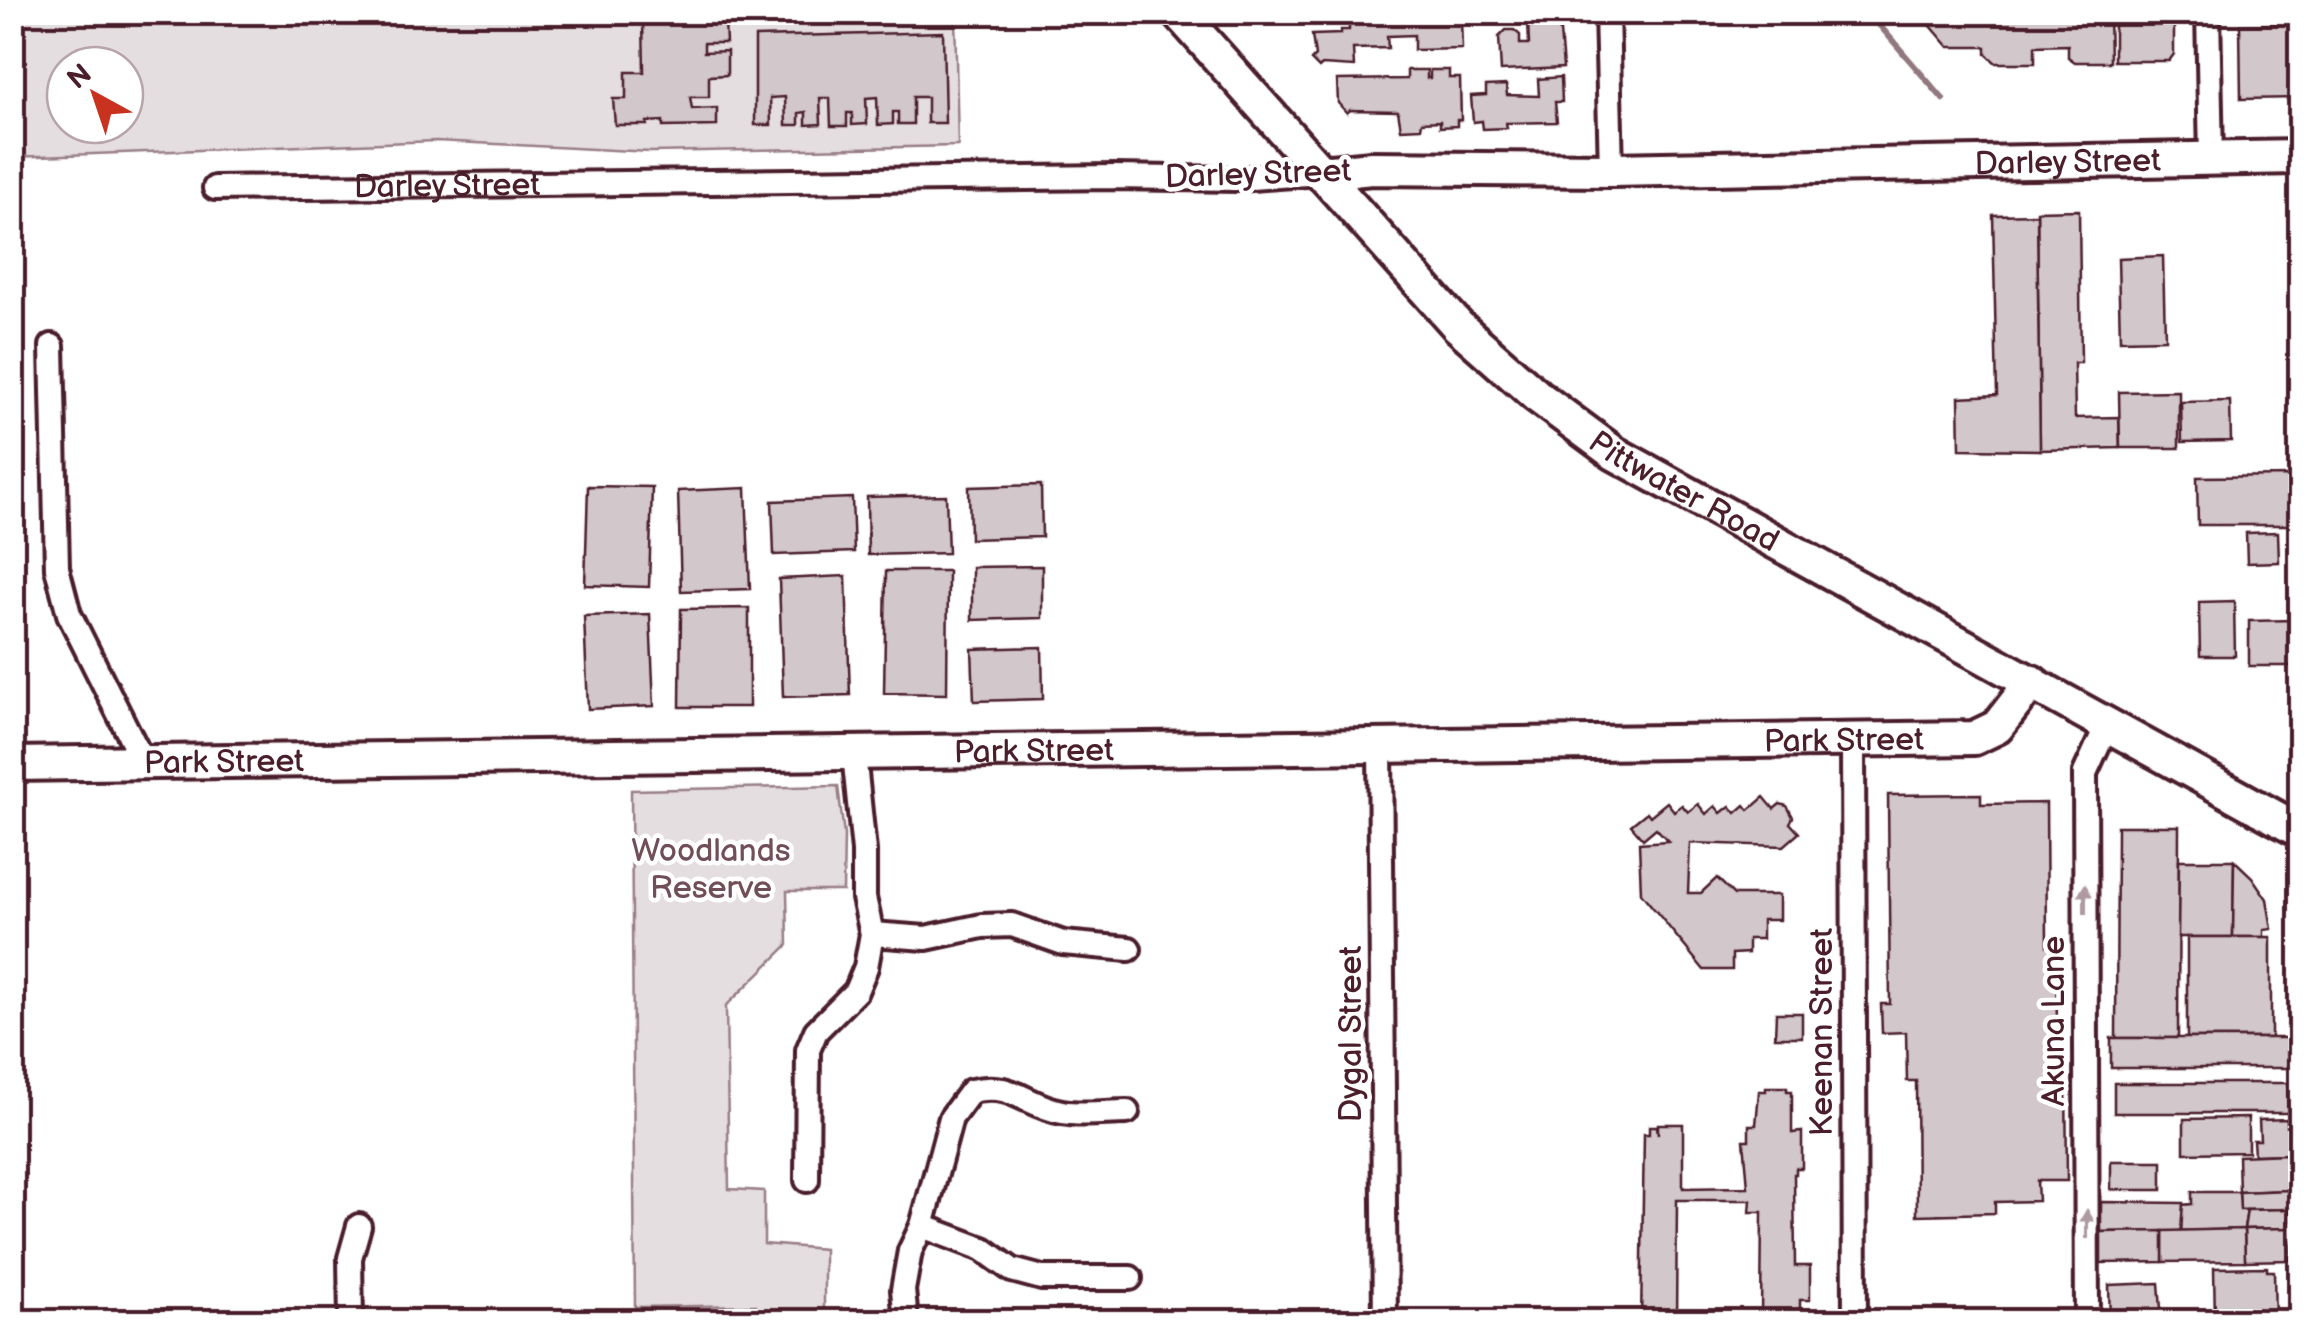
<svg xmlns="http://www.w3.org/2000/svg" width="2313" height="1334" font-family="'Balsamiq Sans',sans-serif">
  <rect width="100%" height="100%" fill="#fff"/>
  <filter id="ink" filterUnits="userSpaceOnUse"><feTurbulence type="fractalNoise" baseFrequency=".01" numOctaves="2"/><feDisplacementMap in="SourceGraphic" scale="20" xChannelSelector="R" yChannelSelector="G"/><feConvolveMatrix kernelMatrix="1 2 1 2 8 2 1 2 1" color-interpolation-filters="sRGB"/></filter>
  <g filter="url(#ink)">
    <g fill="#e5dee0" stroke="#987e86" stroke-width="2.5" fill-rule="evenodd">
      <path d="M12,13h943l3,133 -307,6 -215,-11 -423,16zM65,65h60v60h-60z"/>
      <polygon points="838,786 844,835 843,891 787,891 788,945 726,1006 729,1189 764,1191 764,1244 824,1249 824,1321 757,1321 756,1305 635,1307 631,790"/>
    </g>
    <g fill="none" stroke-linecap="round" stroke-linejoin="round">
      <polyline stroke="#91787e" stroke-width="6" points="1868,12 1943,99"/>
    </g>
    <g fill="#d2c7cb" stroke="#4a1f2b" stroke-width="2.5">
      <polygon points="660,12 743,12 743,21 725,21 726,43 704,43 704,52 727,51 727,75 709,76 709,97 690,97 692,109 717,108 717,126 663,127 663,121 647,122 647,125 615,125 613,99 626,99 626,72 644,72 643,19 661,19"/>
      <polygon points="1362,12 1445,12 1445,18 1461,18 1462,49 1414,50 1414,35 1387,36 1388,48 1353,49 1354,67 1322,65 1319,68 1311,60 1315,56 1312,35 1341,34 1341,30 1349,30 1349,21 1362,20"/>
      <polygon points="1919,12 2109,12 2110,62 2075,62 2068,57 2068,45 2035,46 2035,63 1996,63 1986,54 1986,47 1949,47"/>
      <polygon points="2114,12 2174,12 2174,54 2169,61 2114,61"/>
      <polygon points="1559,19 1563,68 1501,71 1499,37 1506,30 1514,30 1520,35 1520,44 1529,44 1528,21"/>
      <polygon points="2300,24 2300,98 2241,99 2240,25"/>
      <polygon points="943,32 945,123 927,123 927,97 913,97 913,124 898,124 898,112 893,112 893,124 878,125 877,97 866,98 867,124 852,125 852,113 847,113 847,126 831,126 830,98 820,98 821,124 806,125 806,112 799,113 799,125 786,125 785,97 770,98 771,125 755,125 755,37"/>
      <polygon points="1407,70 1427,70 1427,78 1430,78 1430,70 1449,70 1449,78 1460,78 1461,120 1457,120 1457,126 1440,127 1440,121 1422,122 1421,128 1401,129 1398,111 1350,110 1347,113 1338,103 1337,80 1407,79"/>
      <polygon points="1561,77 1562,102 1555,102 1557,122 1506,123 1507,128 1483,129 1482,121 1473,122 1471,96 1486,95 1486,86 1506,85 1507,95 1539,96 1538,79"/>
      <polygon points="2079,210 2081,363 2074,363 2075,418 2119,417 2120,448 2040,450 2037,211"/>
      <polygon points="2037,214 2040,450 1960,449 1959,397 1997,395 1993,215"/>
      <polygon points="2163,256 2165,339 2120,340 2118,258"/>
      <polygon points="2179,391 2179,448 2120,448 2119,392"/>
      <polygon points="2230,401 2231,441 2182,442 2181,402"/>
      <polygon points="2296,476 2296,525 2198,525 2197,477"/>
      <polygon points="1041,485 1042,537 970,539 969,487"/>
      <polygon points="588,486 652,487 649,587 585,585"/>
      <polygon points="746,488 750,589 681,591 678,491"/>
      <polygon points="946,495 948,553 868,555 867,497"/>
      <polygon points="852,498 854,552 774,555 772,501"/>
      <polygon points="2278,532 2279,562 2247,563 2246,533"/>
      <polygon points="1042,566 1042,618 972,620 972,567"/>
      <polygon points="886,571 948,571 947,694 884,693"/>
      <polygon points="846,576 850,695 783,697 779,579"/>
      <polygon points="2234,601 2235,656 2200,656 2199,602"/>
      <polygon points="749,608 749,707 680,707 681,609"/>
      <polygon points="650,614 654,706 588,709 584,616"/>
      <polygon points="2295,620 2295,666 2249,666 2249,621"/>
      <polygon points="1042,647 1043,699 974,701 972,649"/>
      <polygon points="1981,794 1981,804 2046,803 2047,946 2056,946 2057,1029 2052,1028 2052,1075 2066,1075 2067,1181 2037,1181 2038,1201 1995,1202 1995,1213 1917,1215 1916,1081 1907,1081 1906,1032 1882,1033 1881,1004 1890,1004 1888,795"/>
      <polygon points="1764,797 1774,809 1780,804 1787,806 1793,817 1790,823 1799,833 1784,846 1690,843 1688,893 1701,893 1717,878 1734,895 1779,895 1779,920 1762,920 1762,939 1748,939 1748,953 1732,954 1732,970 1704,970 1641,893 1639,843 1668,841 1656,828 1643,839 1631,825 1647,812 1650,816 1667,802 1674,811 1682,805 1688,812 1698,804 1706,814 1715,806 1721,813 1730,806 1736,813 1745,805 1749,810"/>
      <polygon points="2117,826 2179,826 2178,1038 2116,1038"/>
      <polygon points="2179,860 2234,860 2233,937 2178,937"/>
      <polygon points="2234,860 2252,877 2267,899 2272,929 2264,930 2264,937 2233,937"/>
      <rect x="2187" y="937" width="84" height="101"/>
      <polygon points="1776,1013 1802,1013 1802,1037 1775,1037"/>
      <rect x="2111" y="1038" width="177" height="30"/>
      <rect x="2114" y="1083" width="174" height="30"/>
      <polygon points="1766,1087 1787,1087 1787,1091 1792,1091 1792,1133 1802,1132 1802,1168 1796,1168 1796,1174 1794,1174 1795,1266 1810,1266 1810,1300 1800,1300 1800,1317 1761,1317 1762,1212 1750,1212 1751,1200 1677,1200 1676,1322 1641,1322 1644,1134 1649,1134 1649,1126 1657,1126 1658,1134 1658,1124 1683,1124 1683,1188 1748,1187 1744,1140 1749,1140 1749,1125 1756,1125 1759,1091 1766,1091"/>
      <polygon points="2248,1118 2248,1152 2184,1153 2184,1119"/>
      <polygon points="2287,1119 2288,1154 2254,1155 2253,1140 2260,1140 2259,1120"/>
      <polygon points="2288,1154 2289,1190 2239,1192 2238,1156"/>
      <rect x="2111" y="1161" width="51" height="29"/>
      <polygon points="2289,1190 2289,1209 2240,1210 2239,1192"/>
      <polygon points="2192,1192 2239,1192 2240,1210 2247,1210 2244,1229 2181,1231 2182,1205 2192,1204"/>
      <polygon points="2101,1202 2183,1203 2181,1231 2101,1232"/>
      <polygon points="2289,1209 2289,1228 2244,1229 2247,1210"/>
      <polygon points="2289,1228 2290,1260 2245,1261 2244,1229"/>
      <polygon points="2244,1229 2245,1261 2163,1262 2163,1231"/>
      <polygon points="2163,1231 2163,1262 2101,1263 2101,1232"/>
      <polygon points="2267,1267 2267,1271 2274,1271 2275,1322 2215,1322 2214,1268"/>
      <polygon points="2159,1283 2162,1322 2110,1322 2109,1285"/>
    </g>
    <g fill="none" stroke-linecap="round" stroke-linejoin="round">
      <defs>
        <g id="street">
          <polyline points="1607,12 1611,170"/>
          <polyline points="2208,12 2211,159"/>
          <path id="s1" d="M215,188l899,-11 123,2 83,-6"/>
          <polyline points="52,346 57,568 69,614 143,762"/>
          <polyline points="1853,741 1855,1322"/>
          <polyline points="1380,745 1385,1322"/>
          <polyline points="872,934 926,938 982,926 1012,925 1063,943 1129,949"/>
          <polyline points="807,1180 808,1050 816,1031 856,991 866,967 872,934 864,898 864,851 854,754"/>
          <polyline points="922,1226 983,1249 1012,1270 1042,1278 1130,1278"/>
          <polyline points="351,1322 350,1258 359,1226"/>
          <path d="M906,1322l-3,-32 7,-39 12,-25 29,-108 20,-27c42,-10 53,14 91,21 20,4 45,0 65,0"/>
          <polyline points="2087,1322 2085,773 2107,725"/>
        </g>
        <g id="secondary">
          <path id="s2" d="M1178,12l280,314 79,70 77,57 686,378"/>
          <path id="s3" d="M1320,173l52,-5 239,2 689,-13"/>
          <path id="s4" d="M12,764l1962,-26 23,-11 35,-45"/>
        </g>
      </defs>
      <use href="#street" stroke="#4a1f2b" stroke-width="30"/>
      <use href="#secondary" stroke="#4a1f2b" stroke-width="40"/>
      <use href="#street" stroke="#fff" stroke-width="22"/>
      <use href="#secondary" stroke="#fff" stroke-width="32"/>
    </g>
    <defs><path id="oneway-solid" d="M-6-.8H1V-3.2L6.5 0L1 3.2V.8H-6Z" transform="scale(2.5)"/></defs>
    <g fill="#ae9aa0">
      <use href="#oneway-solid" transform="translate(2085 899) rotate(-90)"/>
      <use href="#oneway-solid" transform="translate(2087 1224) rotate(-90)"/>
    </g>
  </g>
  <g text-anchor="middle" stroke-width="9" stroke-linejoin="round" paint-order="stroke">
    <g font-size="32" fill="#4a1f2b" stroke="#fff">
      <text dy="11" stroke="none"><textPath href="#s3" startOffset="748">Darley Street</textPath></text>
      <text transform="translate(1258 173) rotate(-2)" y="11">Darley Street</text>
      <text dy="11" stroke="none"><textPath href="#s1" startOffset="232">Darley Street</textPath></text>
      <text dy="11" stroke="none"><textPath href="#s2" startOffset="702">Pittwater Road</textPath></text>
      <text dy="11" stroke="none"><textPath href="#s4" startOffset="1832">Park Street</textPath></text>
      <text dy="11" stroke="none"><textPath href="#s4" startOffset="1022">Park Street</textPath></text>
      <text dy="11" stroke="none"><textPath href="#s4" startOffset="212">Park Street</textPath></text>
      <text transform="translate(2053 1021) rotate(-90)" y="11">Akuna Lane</text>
      <text transform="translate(1821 1032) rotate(-90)" y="11">Keenan Street</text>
      <text transform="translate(1350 1034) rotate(-90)" y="11">Dygal Street</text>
    </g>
    <g font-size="32" fill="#714f58" stroke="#fff">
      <text x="711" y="861">Woodlands<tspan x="711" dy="37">Reserve</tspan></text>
    </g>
  </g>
  <rect width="2313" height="1334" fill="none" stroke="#fff" stroke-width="50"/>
  <rect x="25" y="25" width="2263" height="1284" fill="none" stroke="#4a1f2b" stroke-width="4" filter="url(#ink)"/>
  <g transform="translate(95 95) rotate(320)"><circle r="48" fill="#ffffff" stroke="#b7a5aa" stroke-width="2.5"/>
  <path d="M0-8L18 38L0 25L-18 38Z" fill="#c8321e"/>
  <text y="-15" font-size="28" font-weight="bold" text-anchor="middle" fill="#4a1f2b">N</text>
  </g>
</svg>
